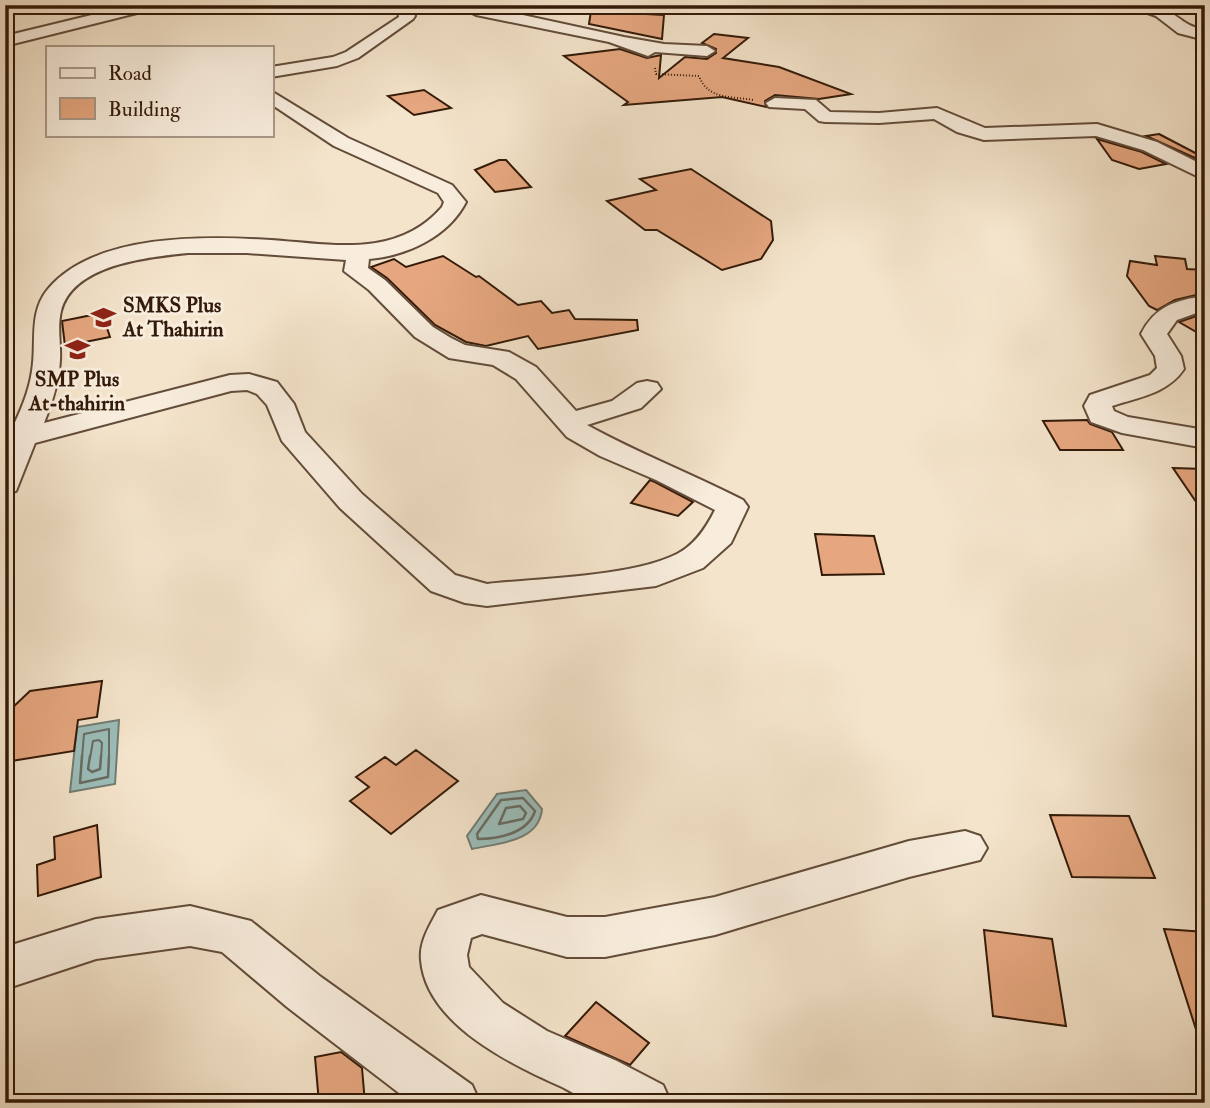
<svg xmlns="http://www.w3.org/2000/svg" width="1210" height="1108" font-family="'IM FELL Double Pica',serif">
  <rect width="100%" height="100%" fill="#f4e4cb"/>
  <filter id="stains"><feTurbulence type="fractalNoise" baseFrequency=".00286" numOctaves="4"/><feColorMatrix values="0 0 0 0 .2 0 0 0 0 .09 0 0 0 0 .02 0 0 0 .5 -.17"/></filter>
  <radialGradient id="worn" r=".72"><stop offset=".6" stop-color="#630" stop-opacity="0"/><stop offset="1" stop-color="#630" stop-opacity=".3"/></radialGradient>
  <g fill="#9cbebb" stroke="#727c73" stroke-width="2">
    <polygon points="119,720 115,784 70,792 77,727"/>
    <path d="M526,790l16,19c-3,33 -43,34 -70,40l-5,-13 30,-42z"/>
  </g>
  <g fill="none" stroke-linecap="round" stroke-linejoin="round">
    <g stroke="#686c62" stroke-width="2">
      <polyline points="82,758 84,734 109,729 109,758"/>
      <polyline points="90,758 93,741 99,740 102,743 101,758"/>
    </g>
    <g stroke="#686c62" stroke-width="2.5">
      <polyline points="82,756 80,783 108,777 109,756"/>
      <polyline points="90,756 88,769 92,772 100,769 101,756"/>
      <path d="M523,798l12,13c-7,22 -36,28 -57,28l-1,-5 24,-34z"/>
      <polygon points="520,806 526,813 523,819 499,824 506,808"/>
    </g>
  </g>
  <g fill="#e6a780" stroke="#331a08" stroke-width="2">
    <polygon points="591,11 664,15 662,39 589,24"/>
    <polygon points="714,34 748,38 723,58 779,67 851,94 819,99 775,95 765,101 766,107 722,97 624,105 628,102 564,56 620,49 647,58 661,55 659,78 685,57 707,59 716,53 716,49 702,43"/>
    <polygon points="424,90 451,108 414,115 388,96"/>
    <polygon points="1159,134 1203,157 1195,158 1146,136"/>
    <polygon points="1097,139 1142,152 1166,164 1139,169 1112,160"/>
    <polygon points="499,160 506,160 531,187 495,192 475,170"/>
    <polygon points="691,169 771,221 773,240 761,259 722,270 657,230 645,230 607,201 656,190 640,179"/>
    <polygon points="443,256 476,277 479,276 518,305 541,301 552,313 569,310 575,319 637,320 638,330 538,349 528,336 486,346 466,342 435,325 387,278 371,267 394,259 406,267"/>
    <polygon points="1155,256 1185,259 1187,269 1205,270 1205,293 1175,300 1157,310 1149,306 1127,276 1130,261 1157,265"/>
    <polygon points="102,313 110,337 65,346 62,321"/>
    <polygon points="1205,313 1205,337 1179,322"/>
    <polygon points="1087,420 1090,424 1112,432 1123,450 1060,450 1043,421"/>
    <polygon points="1173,468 1205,469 1205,515"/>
    <polygon points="650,480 655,482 693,502 678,516 631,503"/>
    <polygon points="815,534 874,536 884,574 822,575"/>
    <polygon points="102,681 97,717 78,720 74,751 5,762 5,735 11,709 30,691"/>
    <polygon points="416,750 458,781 391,834 350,801 369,787 356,777 385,757 396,765"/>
    <polygon points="1050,815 1129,816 1155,878 1072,877"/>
    <polygon points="97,825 101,877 38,896 37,865 55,859 54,837"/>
    <polygon points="1164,929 1205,932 1205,1042 1200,1042"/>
    <polygon points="984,930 1052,939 1066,1026 993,1016"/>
    <polygon points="596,1002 649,1043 630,1065 565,1036"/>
    <polygon points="341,1052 362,1068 365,1103 319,1103 315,1057"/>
  </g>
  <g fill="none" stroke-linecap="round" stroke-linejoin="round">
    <defs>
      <g id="minor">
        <polygon points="133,5 159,5 157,8 5,46 5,36"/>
        <polygon points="397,5 411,5 415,16 413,19 358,58 337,66 271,77 271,67 333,57 346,52 399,17"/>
        <polygon points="457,5 477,5 624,37 664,44 707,46 715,51 707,56 655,52 648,56 609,42 476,15"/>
        <path d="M1126,5c13,0 27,-1 39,5 18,8 17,15 40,20v10l-27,-7 -22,-17z"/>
        <polygon points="1179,5 1205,5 1205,13 1181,8"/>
        <path d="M271,91l77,47 104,47 14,17c-18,35 -60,54 -97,57l-1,9 17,12 48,47 18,11 14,7 44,7 27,15 40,44 36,-10 25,-18 10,-2 10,2 4,6 -20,19 -54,17c51,28 105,49 156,75l5,7 -17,36 -28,25 -47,18 -169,20 -22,-3 -34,-12 -91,-83 -58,-67 -15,-36 -10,-11 -10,-4 -16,1 -196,52 -19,48 -11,2v-60l6,-2c9,-19 18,-39 21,-60 5,-28 -4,-58 16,-82 47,-56 157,-53 223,-49 60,4 126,19 171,-33l2,-5 -6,-9 -104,-47 -63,-42zM188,253h59l99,7 -2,11 25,19 46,47 34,21 44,7 23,14 51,58 33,19 56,24 59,30c-9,18 -20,35 -38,44 -46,23 -136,24 -190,30l-32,-9 -93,-81 -57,-62 -11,-28 -17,-22 -28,-8 -19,1 -186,48c8,-20 15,-41 16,-63 1,-16 -3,-33 1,-49 12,-47 88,-54 127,-58z"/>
        <polygon points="775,98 816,100 830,112 879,113 937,108 985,128 1097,124 1157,142 1205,166 1205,180 1143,150 1096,136 984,140 957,132 934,119 879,123 825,122 819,121 805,109 769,107 766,103"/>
        <path d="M1205,296v14l-28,10 -10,14 14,22 3,13c-17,25 -45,28 -72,37l2,5 14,6 77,13v18l-83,-15 -31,-11 -7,-16 6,-11 60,-20 7,-7 -2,-12 -14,-22c14,-28 35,-34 64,-38z"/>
        <path d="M965,831l15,5 7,12 -7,12 -71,17 -194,58 -110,22h-38l-85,-23 -11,4 -4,17 2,12 34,36 44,28 70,30 46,24 8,18c-23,0 -52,4 -75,0 -11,-2 -24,-11 -34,-16 -50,-22 -136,-63 -141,-127 -2,-18 9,-35 17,-50l43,-15 86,22h38l110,-20 194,-56z"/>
        <polygon points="190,906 251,921 321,977 472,1085 480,1103 412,1103 287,1007 222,952 190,946 96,959 5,989 5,947 96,919"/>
      </g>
    </defs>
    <use href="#minor" stroke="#634c39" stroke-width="4"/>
    <path stroke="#331a08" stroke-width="2" stroke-dasharray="1 2" stroke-linecap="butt" d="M655,68l1,6 43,2c9,24 32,20 54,24"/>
    <use href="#minor" fill="#f8eddd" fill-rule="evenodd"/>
  </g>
  <defs>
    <symbol id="school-bare" viewBox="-9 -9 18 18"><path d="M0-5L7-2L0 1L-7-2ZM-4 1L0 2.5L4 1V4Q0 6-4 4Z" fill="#8f2418" stroke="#f8eddd" stroke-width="2.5" paint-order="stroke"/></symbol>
  </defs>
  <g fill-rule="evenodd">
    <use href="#school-bare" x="86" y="300" width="35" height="35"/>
    <use href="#school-bare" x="60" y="332" width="35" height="35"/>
  </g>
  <g text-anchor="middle" stroke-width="6" stroke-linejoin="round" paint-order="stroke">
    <g font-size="21" font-weight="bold" fill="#331a08" stroke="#f8eddd" text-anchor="start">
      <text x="123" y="312">SMKS Plus<tspan x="123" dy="24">At Thahirin</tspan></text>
      <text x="77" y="386" text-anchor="middle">SMP Plus<tspan x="77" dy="24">At-thahirin</tspan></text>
    </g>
  </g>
  <rect width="1210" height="1108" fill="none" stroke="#f4e4cb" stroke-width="28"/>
  <rect x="7" y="7" width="1196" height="1094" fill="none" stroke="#331a08" stroke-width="3.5"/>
  <rect x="14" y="14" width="1182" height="1080" fill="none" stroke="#331a08" stroke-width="2"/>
  <rect x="46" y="46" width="228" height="91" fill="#f8eddd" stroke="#a99988" stroke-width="2"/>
  <rect x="60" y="68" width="35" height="10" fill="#f8eddd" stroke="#a99988" stroke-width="2"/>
  <text x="108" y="80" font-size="21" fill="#331a08">Road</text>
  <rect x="60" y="98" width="35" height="21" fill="#e6a780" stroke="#a99988" stroke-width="2"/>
  <text x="108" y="116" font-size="21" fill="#331a08">Building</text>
  <rect width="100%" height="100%" filter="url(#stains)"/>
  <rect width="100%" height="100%" fill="url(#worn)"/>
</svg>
